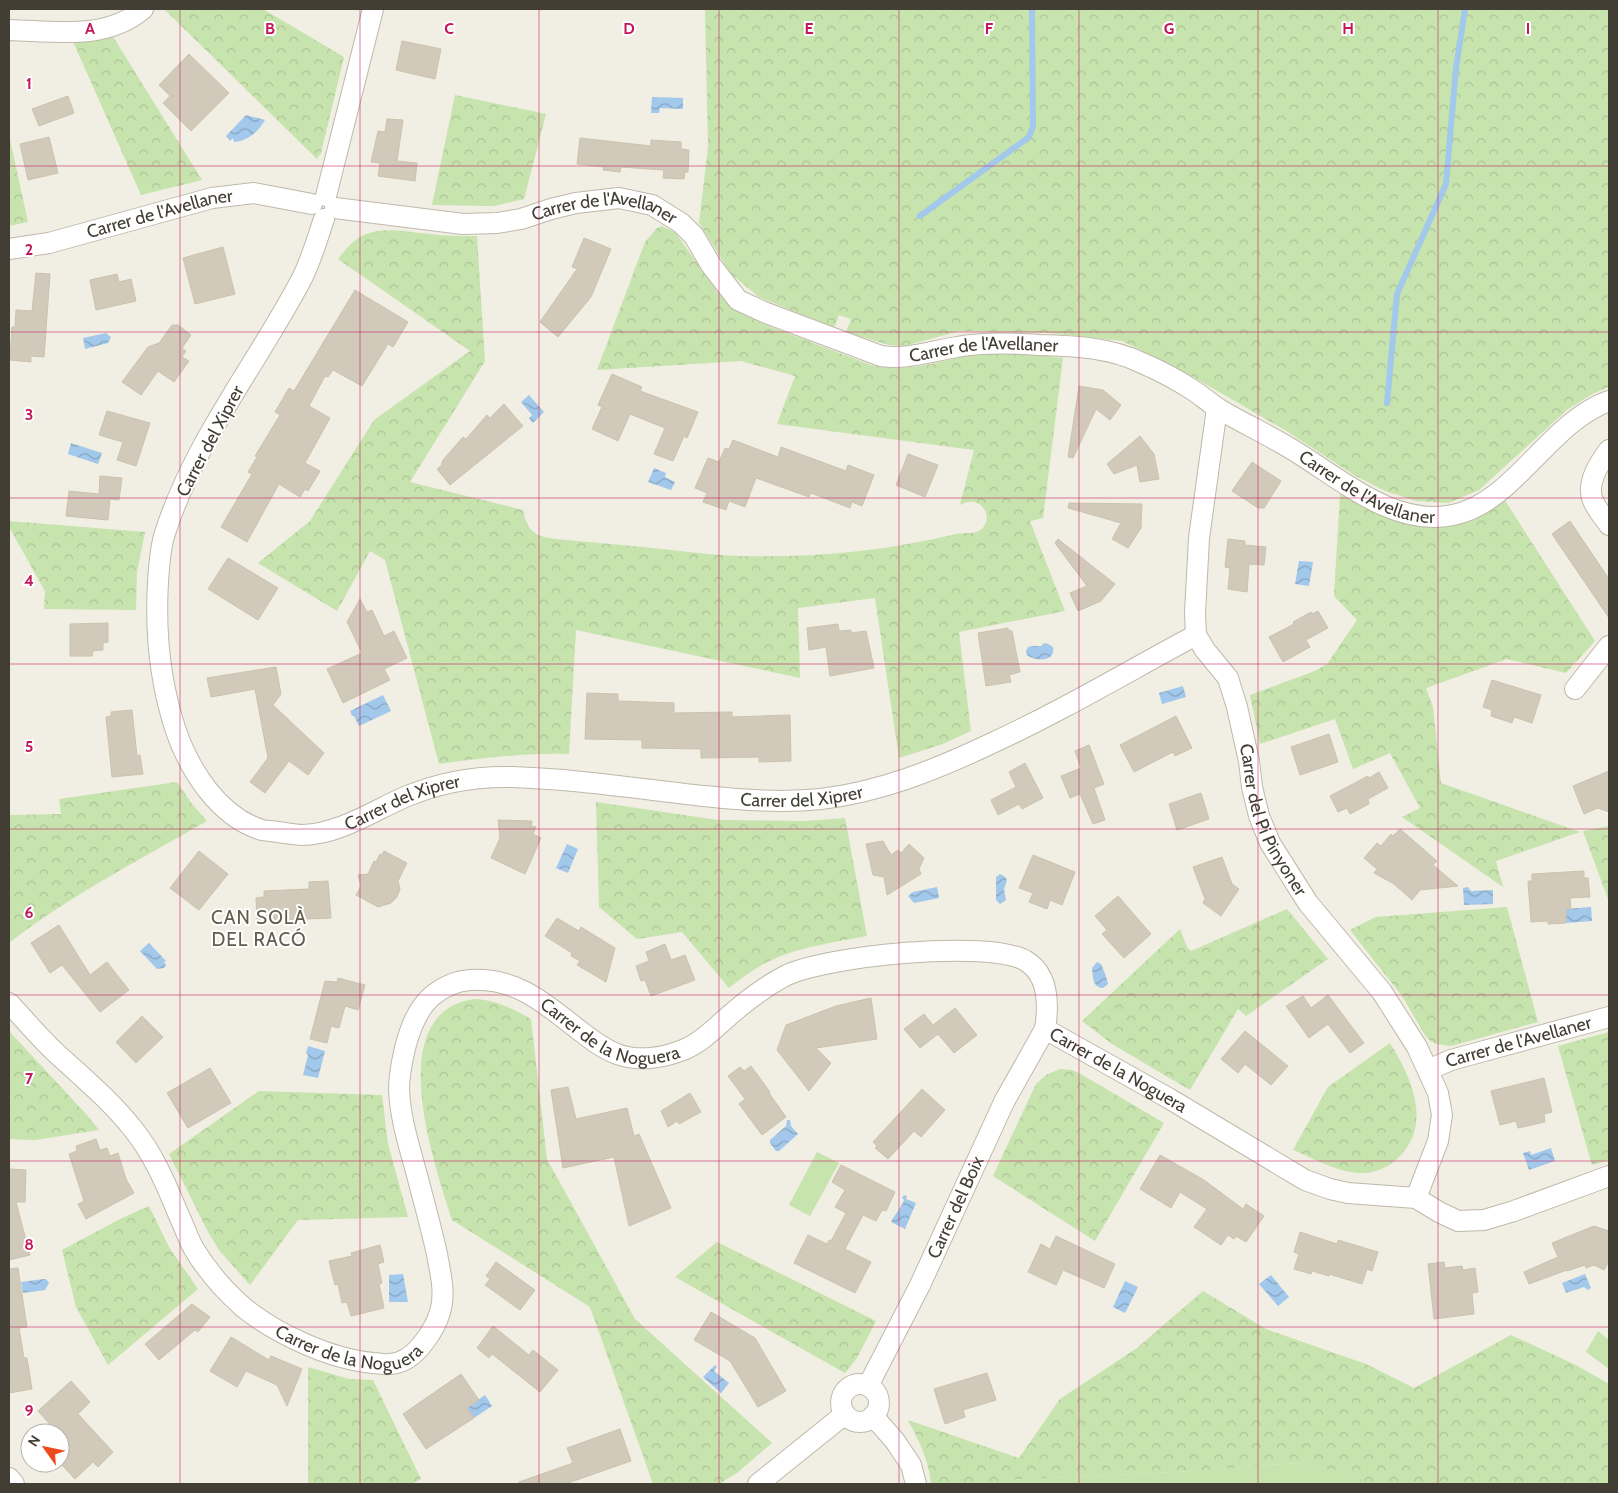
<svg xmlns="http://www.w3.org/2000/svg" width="1618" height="1493" font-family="Cabin,sans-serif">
  <defs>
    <pattern id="forest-crowns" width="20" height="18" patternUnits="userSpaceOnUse" patternTransform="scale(1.25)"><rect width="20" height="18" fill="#c7e3ae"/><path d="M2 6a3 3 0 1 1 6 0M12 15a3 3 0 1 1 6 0" fill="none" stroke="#acc496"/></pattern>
    <pattern id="water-waves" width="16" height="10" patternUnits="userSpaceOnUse" patternTransform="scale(1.25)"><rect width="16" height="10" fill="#a2c8eb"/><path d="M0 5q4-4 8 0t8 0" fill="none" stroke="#86a4bf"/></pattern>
  </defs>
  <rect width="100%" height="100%" fill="#f1eee3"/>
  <g fill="#c7e3ae">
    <polygon points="817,1152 839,1163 810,1216 789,1205"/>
    <polygon points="1598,1331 1609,1340 1609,1369 1586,1352"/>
    <polygon points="1296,1463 1358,1475 1367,1484 1008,1484 1010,1480 1196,1471"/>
  </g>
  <g fill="url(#forest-crowns)">
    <polygon points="164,9 263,9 344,57 321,153 317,159"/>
    <polygon points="705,9 1609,9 1609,387 1594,393 1568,409 1479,490 1448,503 1416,501 1385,491 1354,475 1288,432 1190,375 1122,341 1049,333 959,331 905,346 889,345 846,332 851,319 839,315 834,328 759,297 731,274 699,223 708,147"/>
    <polygon points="112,35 202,180 141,195 71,37"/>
    <polygon points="455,95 546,114 524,199 494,206 432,205"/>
    <polygon points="9,135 28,222 9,226"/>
    <path d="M662,226l13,6 43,61 15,15 26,14 112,43c22,5 43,3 65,-2 10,-3 20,-6 30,-7 33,-4 65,-2 97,2l-20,160 -13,3 35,90 -106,21 12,99 -28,13 -44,14 -24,-160 -77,10 2,70 -224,-48 -7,124c-44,-1 -87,4 -130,10l-54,-204 -15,-9 -33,60 -79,-48 52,-42 64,-101 96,-69 -132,-92c7,-9 15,-19 26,-24 20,-9 45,-3 66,-1 15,2 31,2 47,2l8,125 -75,121 113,28c2,11 6,22 18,26 8,3 18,3 26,4 22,2 43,4 65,6 36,3 73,9 110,10 71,2 145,-5 214,-22 9,-2 19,1 26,-5 9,-9 5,-24 -8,-27 -5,-1 -10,1 -14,3l14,-55 -197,-26 18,-48 -54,-15 -144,9 48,-128 12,-14z"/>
    <polygon points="1340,494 1362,507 1389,518 1438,526 1451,526 1476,517 1504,499 1595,641 1566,673 1507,659 1426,688 1433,707 1441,783 1580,832 1496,861 1503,887 1402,817 1420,808 1390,753 1353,769 1335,719 1260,744 1250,695 1315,671 1327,664 1357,620 1334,596"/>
    <polygon points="9,521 145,532 137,572 136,610 44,609 45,591 9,527"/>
    <path d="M177,782l15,22 15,17c-66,38 -138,75 -198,122v-128l52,-1 -2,-15z"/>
    <path d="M596,802l122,18 86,1 41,-3 22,118c-31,6 -64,10 -93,23 -17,7 -31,18 -45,29l-47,-56 -45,7 -38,-32z"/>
    <polygon points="1609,826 1609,902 1583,831"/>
    <polygon points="1507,907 1538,1022 1451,1046 1436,1044 1430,1041 1425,1035 1402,996 1350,930 1376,917"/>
    <polygon points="1287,909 1328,959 1246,1016 1238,1009 1190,1090 1112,1044 1082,1021 1180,929 1187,947 1191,951"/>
    <path d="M475,999c20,1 39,10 56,20l16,140 88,160 137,124 -35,30 -18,11h-66l-63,-177 -138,-87c-17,-54 -72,-209 23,-221z"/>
    <polygon points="9,1031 86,1114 99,1130 35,1140 9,1139"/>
    <polygon points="1609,1032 1609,1160 1592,1165 1558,1046"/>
    <path d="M1390,1043c21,34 43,81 9,114 -9,9 -21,15 -34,16 -25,1 -50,-14 -72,-23l35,-63z"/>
    <polygon points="1060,1069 1072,1070 1079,1073 1164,1123 1095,1241 993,1176 1036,1084 1046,1075"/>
    <polygon points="259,1091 382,1095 388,1144 408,1217 298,1220 250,1285 219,1250 208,1232 169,1154"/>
    <polygon points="149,1206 169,1247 198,1289 108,1365 76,1307 62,1250 120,1219"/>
    <polygon points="717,1242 876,1321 857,1358 845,1373 675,1277"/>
    <path d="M1203,1291l63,38 100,35 48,24 97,-53 65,30 33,19v100h-242l-10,-9 -61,-12 -100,8 -186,9 -2,4h-77c-2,-24 -12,-43 -23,-64l111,38 41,-59 77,-51z"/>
    <polygon points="308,1367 349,1379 373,1380 421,1479 412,1484 308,1484"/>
  </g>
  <g fill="url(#water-waves)">
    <polygon points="652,97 683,98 683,109 660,108 659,113 651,113"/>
    <path d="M246,115l19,5c-7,12 -17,21 -31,22l-1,-4 -3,3 -4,-5z"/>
    <polygon points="106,333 111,337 108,343 85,349 83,338"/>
    <polygon points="529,395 544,412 533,423 529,418 532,415 521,402"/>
    <polygon points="71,443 102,453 98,464 68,454"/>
    <polygon points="654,468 666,473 665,477 675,482 671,490 648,482"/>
    <polygon points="1299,561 1313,562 1309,586 1295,584"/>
    <path d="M1044,643l4,1 5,3c3,15 -17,15 -26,8l-1,-4 2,-4 4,-1h9z"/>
    <polygon points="1183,686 1186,697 1162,704 1159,693"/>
    <polygon points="383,695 391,711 359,726 354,716 352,716 350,711"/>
    <polygon points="567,844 578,849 568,873 556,868"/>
    <polygon points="1000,874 1005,877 1007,880 1004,889 1006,900 1000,904 996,900 996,877"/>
    <polygon points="937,887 939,898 914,903 908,896 913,892"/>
    <polygon points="1468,887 1471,891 1493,890 1493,904 1464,905 1463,888"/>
    <polygon points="1591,907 1592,921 1566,923 1566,909"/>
    <polygon points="149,943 166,961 164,962 166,965 164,968 157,969 140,951"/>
    <path d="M1097,962l4,2c2,4 7,17 7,20l-5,4c-11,-1 -10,-11 -11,-20z"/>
    <polygon points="308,1046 325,1051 318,1078 303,1075 308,1055 306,1053"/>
    <polygon points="787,1120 790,1120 791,1126 798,1134 779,1151 776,1151 770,1143 770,1140 786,1126"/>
    <polygon points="1551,1148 1555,1161 1529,1170 1523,1153 1530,1151 1531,1155"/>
    <path d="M904,1195l3,1 -1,3 10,4 -11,26 -14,-7c4,-8 10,-14 13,-22l-2,-2z"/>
    <polygon points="403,1274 408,1302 389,1302 389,1275"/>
    <polygon points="1585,1274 1591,1288 1588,1290 1584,1287 1566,1293 1562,1283"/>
    <polygon points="1271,1275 1289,1297 1278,1306 1259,1284"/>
    <polygon points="44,1279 47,1280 49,1283 45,1290 23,1293 21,1282"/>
    <polygon points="1125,1281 1138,1287 1125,1313 1113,1307"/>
    <polygon points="715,1365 717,1367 714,1371 729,1383 721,1393 703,1377"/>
    <polygon points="485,1395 492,1406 474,1418 467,1408"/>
  </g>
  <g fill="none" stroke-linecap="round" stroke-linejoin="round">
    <g stroke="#a2c8eb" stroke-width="6">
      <polyline points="920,216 1029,137 1033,126 1032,9"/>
      <polyline points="1387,403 1397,294 1446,184 1456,68 1465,9"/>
    </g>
  </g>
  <g fill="#d1caba" stroke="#ccc2ad">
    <polygon points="402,41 441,49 435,79 396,70"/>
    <polygon points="189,54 229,93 191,131 163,103 170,96 159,85"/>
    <polygon points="68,96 74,113 39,126 32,109"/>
    <polygon points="387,119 403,120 397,161 417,163 415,181 378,176 380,163 371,162 378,131 385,132"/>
    <polygon points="49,137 58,173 28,180 20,144"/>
    <polygon points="580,138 651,146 651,140 681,142 681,149 689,150 688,172 685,172 684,179 663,178 664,170 621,167 620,172 603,170 604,167 577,164"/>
    <polygon points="584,238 611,249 591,297 558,337 540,322 577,269 572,267"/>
    <polygon points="223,247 235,294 195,304 183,258"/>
    <polygon points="36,273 50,274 44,357 31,356 31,362 10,360 12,327 15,327 16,310 32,311"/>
    <polygon points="117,274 119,282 131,279 136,301 96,310 90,280"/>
    <polygon points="355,290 408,322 393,347 388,344 362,386 333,370 328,377 325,376 309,406 330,418 305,463 320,471 308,491 305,489 300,497 279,484 247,542 221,527 252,474 248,472 257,457 255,456 280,415 275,412 289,388 294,391"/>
    <polygon points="172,325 178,325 191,335 182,348 186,351 182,357 189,361 174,382 158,371 141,395 122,382 148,347 159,343"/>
    <polygon points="612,374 642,387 640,391 698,412 687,438 684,436 673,461 654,454 665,428 630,414 618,441 592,429 602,407 598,405"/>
    <polygon points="1079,386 1103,390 1121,405 1110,420 1096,409 1073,458 1068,457"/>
    <polygon points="504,404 523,426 450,485 437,469 441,466 443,460 463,437 466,439 487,415 490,418"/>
    <polygon points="107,411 150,423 136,466 117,460 123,442 99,435"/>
    <polygon points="1140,436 1154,454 1159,479 1140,482 1137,465 1114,474 1107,464"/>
    <polygon points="733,440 778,457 781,447 846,471 848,465 874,475 862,506 852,502 850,508 811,493 809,497 756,478 745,507 729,501 726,510 703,502 707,493 695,488 708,458 719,462 725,448 729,449"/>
    <polygon points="908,454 938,465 925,497 896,485"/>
    <polygon points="1252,462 1281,481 1264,508 1258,508 1232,491"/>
    <polygon points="100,476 122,478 119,500 110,499 108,520 66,516 69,491 99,494"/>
    <polygon points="1069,503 1142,504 1141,528 1128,548 1112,539 1121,523 1068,508"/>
    <polygon points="1570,521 1609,579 1609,618 1552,534"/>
    <polygon points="1058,539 1115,584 1101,601 1078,611 1070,593 1087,586 1055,543"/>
    <polygon points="1228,539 1245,541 1245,545 1266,547 1264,565 1249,564 1247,592 1228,589 1230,568 1225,567"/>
    <polygon points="228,558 278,588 258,620 208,589"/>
    <polygon points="360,599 367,612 372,610 384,636 394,631 407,658 384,669 390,680 343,703 327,669 362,653 347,622"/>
    <polygon points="1318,611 1328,628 1306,640 1310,647 1283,662 1269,637 1294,624 1293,622 1311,612 1312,614"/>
    <polygon points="108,623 108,642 103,643 103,650 93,651 92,656 70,656 70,624"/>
    <polygon points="838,624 839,631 851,630 851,633 866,631 874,668 830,676 826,647 809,650 807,628"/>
    <polygon points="1008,628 1008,630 1012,631 1020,672 1009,675 1011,682 986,686 978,633"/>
    <polygon points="276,667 281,694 273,705 324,753 308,775 289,761 265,793 250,782 268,758 255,689 211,697 207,678"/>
    <polygon points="1492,680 1541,695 1532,723 1514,717 1512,723 1491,716 1492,710 1483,707"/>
    <polygon points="587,693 618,694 618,701 674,703 674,713 732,712 732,717 790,715 791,761 759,762 759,757 701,758 701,749 642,748 642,740 585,739"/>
    <polygon points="132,710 137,756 140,755 143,774 112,777 106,717 111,716 111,712"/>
    <polygon points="1176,716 1192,748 1175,756 1173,752 1134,772 1120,745"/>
    <polygon points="1329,734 1338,762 1300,775 1291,747"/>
    <polygon points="1089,745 1104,784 1094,788 1105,820 1093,824 1080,794 1070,798 1061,776 1081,768 1075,751"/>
    <polygon points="1025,763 1043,798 1022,809 1019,804 998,815 991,800 1016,787 1009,772"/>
    <polygon points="1609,771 1609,812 1598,808 1584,814 1573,786"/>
    <polygon points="1379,772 1388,788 1368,799 1369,804 1350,814 1347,808 1338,812 1330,796 1368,776 1369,778"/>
    <polygon points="1201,793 1209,819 1177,830 1169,804"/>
    <polygon points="498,820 532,821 531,826 536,827 533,834 541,838 525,874 491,858 500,838"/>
    <polygon points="1400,829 1437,861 1433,865 1458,886 1420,890 1412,900 1394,884 1374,873 1377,869 1364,858 1377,843 1381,846 1391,834 1393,836"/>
    <polygon points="883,841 891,855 898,850 901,853 909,844 924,858 919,869 921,874 887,895 884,877 873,875 866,844"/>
    <polygon points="199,851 228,874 199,910 170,888"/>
    <polygon points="384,851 407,863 398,881 400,889 397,897 391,903 378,907 356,895 361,886 358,875 368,874 374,861 376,862 380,854 382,855"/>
    <polygon points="1033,855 1075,872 1062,905 1050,900 1047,909 1029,902 1033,893 1019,888"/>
    <polygon points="1222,857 1232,884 1239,889 1221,916 1203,903 1205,899 1193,867"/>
    <polygon points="1584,871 1584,878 1588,878 1590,897 1570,898 1571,909 1566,909 1566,923 1548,924 1548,921 1531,922 1528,881 1532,881 1532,874"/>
    <polygon points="328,881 331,918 257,921 256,898 264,897 264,891 309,889 309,882"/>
    <polygon points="1118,896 1151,934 1124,958 1102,934 1107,930 1095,916"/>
    <polygon points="557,918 579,931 581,927 615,948 606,982 577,965 580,961 571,956 572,953 545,936"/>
    <polygon points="59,925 90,975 107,962 129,990 100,1012 62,965 50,973 31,943"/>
    <polygon points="665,944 671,960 685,955 695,980 651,996 645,980 641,981 636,966 649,961 646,952"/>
    <polygon points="338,978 365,985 358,1010 345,1006 339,1028 331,1026 327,1043 310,1039 325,981 337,982"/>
    <polygon points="1328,995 1364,1043 1350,1053 1328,1024 1309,1038 1286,1006 1303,996 1311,1008"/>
    <polygon points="871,998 877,1039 816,1048 831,1063 809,1091 777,1050 786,1025 836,1006"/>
    <polygon points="955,1008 977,1035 954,1053 938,1034 920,1048 904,1029 924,1014 933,1025"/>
    <polygon points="142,1016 163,1037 136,1063 116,1042"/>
    <polygon points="1245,1031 1288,1066 1271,1085 1245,1064 1238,1073 1221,1059"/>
    <polygon points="751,1066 770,1092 769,1093 786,1117 762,1135 739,1104 745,1099 728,1076 740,1067 744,1071"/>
    <polygon points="210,1068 231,1103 188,1128 167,1093"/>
    <polygon points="1544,1078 1552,1112 1544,1114 1545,1122 1518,1128 1516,1121 1500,1125 1491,1091"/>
    <polygon points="568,1087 576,1119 627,1108 634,1136 639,1134 671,1208 629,1226 614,1157 563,1168 551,1090"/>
    <polygon points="922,1089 945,1110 921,1137 914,1131 888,1159 875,1148 877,1146 873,1142"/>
    <polygon points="690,1093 701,1112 679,1124 677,1121 668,1127 661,1111"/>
    <polygon points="96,1139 100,1150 107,1148 110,1156 118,1153 126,1179 134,1193 86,1219 78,1204 84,1201 69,1154 77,1151 76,1146"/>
    <polygon points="1160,1155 1204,1180 1243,1209 1246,1204 1264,1216 1246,1242 1236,1236 1234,1239 1228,1235 1221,1245 1194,1227 1207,1209 1180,1192 1171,1208 1140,1189"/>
    <polygon points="841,1165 895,1192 886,1211 882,1210 876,1221 863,1215 845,1249 871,1262 855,1293 794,1263 808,1235 827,1244 829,1240 831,1241 846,1213 835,1207 845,1190 832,1182"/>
    <polygon points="9,1169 26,1170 25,1202 16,1202 30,1255 9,1260"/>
    <polygon points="1594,1226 1609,1231 1609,1261 1604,1270 1594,1265 1586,1268 1585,1265 1567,1271 1567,1270 1529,1284 1524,1272 1558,1257 1552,1243"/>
    <polygon points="1300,1232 1337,1244 1338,1240 1378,1252 1372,1271 1367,1269 1362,1284 1329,1274 1329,1276 1312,1271 1311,1274 1294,1269 1299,1254 1294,1252"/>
    <polygon points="1056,1236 1115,1264 1104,1288 1063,1270 1056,1285 1028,1272 1041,1244 1050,1249"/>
    <polygon points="380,1245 384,1262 378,1264 382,1283 379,1284 384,1308 351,1316 347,1302 342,1303 338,1284 335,1285 329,1261 352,1256 351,1253"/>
    <polygon points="496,1262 535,1290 520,1310 485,1285 490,1279 486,1276"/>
    <polygon points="1444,1262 1445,1268 1462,1266 1463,1270 1475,1268 1478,1292 1472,1293 1474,1314 1434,1319 1428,1264"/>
    <polygon points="18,1268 27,1327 19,1328 24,1358 27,1358 32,1389 9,1393 9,1269"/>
    <polygon points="192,1304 210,1317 198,1332 195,1330 159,1360 145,1344"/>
    <polygon points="711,1312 755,1338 786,1391 758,1407 730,1361 694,1340"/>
    <polygon points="493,1326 529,1355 533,1350 558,1370 540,1392 492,1354 489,1358 477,1348"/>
    <polygon points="231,1337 269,1360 271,1356 302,1369 287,1406 277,1385 246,1371 237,1387 210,1371"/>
    <polygon points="987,1373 996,1400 963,1410 965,1417 945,1424 934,1389"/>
    <polygon points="461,1374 479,1400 467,1408 474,1418 426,1449 403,1414"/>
    <polygon points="71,1381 90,1402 78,1414 113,1452 98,1467 93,1462 75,1479 60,1463 60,1455 70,1446 60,1435 60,1433 58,1433 38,1411"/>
    <polygon points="620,1429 631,1461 565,1484 519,1484 519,1482 573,1463 567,1448"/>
  </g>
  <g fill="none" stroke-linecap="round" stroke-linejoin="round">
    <defs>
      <g id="street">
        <path d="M9,30c45,1 97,11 134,-21"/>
        <polyline points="326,196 373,9"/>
        <path id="s1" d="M335,208l128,16 34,-1 24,-4 30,-10 25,-6 43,-5 33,7 29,18 13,13 17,29 27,35 26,12 117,44c27,4 50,-5 76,-9 27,-5 54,-4 82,-2 35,1 70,2 103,18 19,8 37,18 54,29 8,6 15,12 23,17 27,16 56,29 82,46 44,28 96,72 152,60 61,-12 96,-93 156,-114"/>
        <path id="s2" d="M324,219c-7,20 -13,43 -24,63 -44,83 -106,160 -135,251 -5,15 -6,33 -7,49 -3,51 2,101 18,149 14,40 43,86 86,99 5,1 11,1 16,2 8,1 17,3 25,3 36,-1 70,-24 102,-38 33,-14 71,-21 107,-20 64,2 128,12 192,19 39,4 78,7 117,3 59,-7 114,-29 167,-54 72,-33 139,-73 208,-110"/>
        <path id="s3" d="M9,249l40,-6 163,-45 42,-5 58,11"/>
        <path id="s4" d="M1217,408l-18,130 -4,75 1,22 9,15 23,28 9,29 12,54 3,26 7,29 11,27 38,60 74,89 35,55 21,46 4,22 -4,26 -22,57"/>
        <path d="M1609,450c-9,12 -22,31 -17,48 3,10 12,19 17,27"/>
        <polyline points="1575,689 1609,646"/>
        <path id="s5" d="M9,1003c15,16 30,34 46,49 27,25 55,48 78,77 22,27 34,58 47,89 5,10 8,21 14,31 12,20 31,42 49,58 33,27 87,52 130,56 6,0 12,2 17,1 15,-1 26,-11 34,-22 7,-9 13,-19 16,-30 6,-19 0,-40 -3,-58 -7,-31 -15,-60 -23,-90 -7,-25 -14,-49 -15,-75 0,-14 3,-28 6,-41 5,-19 12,-39 27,-52 11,-9 24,-15 38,-16 44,-3 72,21 105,47 13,10 26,21 42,27 21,8 46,4 66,-4 18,-7 33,-23 47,-35 16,-14 36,-29 55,-39 39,-20 205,-37 241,-15 23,14 23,43 19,68l125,70 135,81 25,9 18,4 68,5 23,14 19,9 26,-1 30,-9 95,-35"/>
        <path id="s6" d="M1428,1070l23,-10 158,-43"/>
        <circle cx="860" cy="1403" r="19"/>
        <path id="s7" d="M868,1386l52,-101 84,-183 41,-73"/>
        <polyline points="873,1416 895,1441 911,1465 916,1484"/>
        <polyline points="9,1478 14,1484"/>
        <polyline points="758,1484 845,1414"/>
      </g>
    </defs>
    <use href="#street" stroke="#beb9aa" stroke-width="22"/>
    <use href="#street" stroke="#fff" stroke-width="20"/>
  </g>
  <path fill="none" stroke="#c2185b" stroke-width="1" stroke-opacity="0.55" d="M180,9v1475M360,9v1475M539,9v1475M719,9v1475M899,9v1475M1079,9v1475M1258,9v1475M1438,9v1475M9,166h1600M9,332h1600M9,498h1600M9,664h1600M9,829h1600M9,995h1600M9,1161h1600M9,1327h1600"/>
  <g text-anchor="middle" stroke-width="4" stroke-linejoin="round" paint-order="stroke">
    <g font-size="18" fill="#423e34" stroke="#fff">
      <text dy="6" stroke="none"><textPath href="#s3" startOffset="155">Carrer de l'Avellaner</textPath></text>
      <text dy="6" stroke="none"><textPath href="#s1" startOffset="274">Carrer de l'Avellaner</textPath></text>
      <text dy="6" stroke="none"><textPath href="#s1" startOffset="709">Carrer de l'Avellaner</textPath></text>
      <text transform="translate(210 441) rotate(-62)" y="6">Carrer del Xiprer</text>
      <text dy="6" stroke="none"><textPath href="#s1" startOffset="1129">Carrer de l'Avellaner</textPath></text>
      <text dy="6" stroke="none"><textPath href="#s2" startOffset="1241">Carrer del Xiprer</textPath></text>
      <text dy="6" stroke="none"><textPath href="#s2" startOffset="836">Carrer del Xiprer</textPath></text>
      <text dy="6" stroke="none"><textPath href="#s4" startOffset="432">Carrer del Pi Pinyoner</textPath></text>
      <text dy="6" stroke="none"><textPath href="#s5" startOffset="1150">Carrer de la Noguera</textPath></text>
      <text dy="6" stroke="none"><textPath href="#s6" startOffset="95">Carrer de l'Avellaner</textPath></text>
      <text dy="6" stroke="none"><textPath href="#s5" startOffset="1762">Carrer de la Noguera</textPath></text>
      <text dy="6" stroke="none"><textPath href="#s7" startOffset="199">Carrer del Boix</textPath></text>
      <text dy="6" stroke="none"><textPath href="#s5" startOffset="506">Carrer de la Noguera</textPath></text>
    </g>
    <g font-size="19" letter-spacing="1" fill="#645c4c" stroke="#fff">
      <text x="259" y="924">CAN SOLÀ<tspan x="259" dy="22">DEL RACÓ</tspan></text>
    </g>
  </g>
  <g font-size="16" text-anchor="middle" font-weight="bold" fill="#c2185b" stroke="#fff" stroke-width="4" stroke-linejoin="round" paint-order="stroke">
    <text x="90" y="34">A</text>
    <text x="270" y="34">B</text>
    <text x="449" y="34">C</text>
    <text x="629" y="34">D</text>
    <text x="809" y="34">E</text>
    <text x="989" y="34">F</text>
    <text x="1169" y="34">G</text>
    <text x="1348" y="34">H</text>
    <text x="1528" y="34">I</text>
    <text x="29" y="89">1</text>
    <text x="29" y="255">2</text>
    <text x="29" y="420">3</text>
    <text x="29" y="586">4</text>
    <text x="29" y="752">5</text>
    <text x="29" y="918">6</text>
    <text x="29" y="1084">7</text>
    <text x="29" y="1250">8</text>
    <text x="29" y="1416">9</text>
  </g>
  <rect width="1618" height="1493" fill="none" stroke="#423e34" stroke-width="20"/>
  <g transform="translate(45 1448) rotate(303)"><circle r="24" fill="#ffffff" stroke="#b3b2ae"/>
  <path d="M0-4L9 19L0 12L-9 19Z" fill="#ee4b1d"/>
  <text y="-8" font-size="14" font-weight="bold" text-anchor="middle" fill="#423e34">N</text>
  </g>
</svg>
